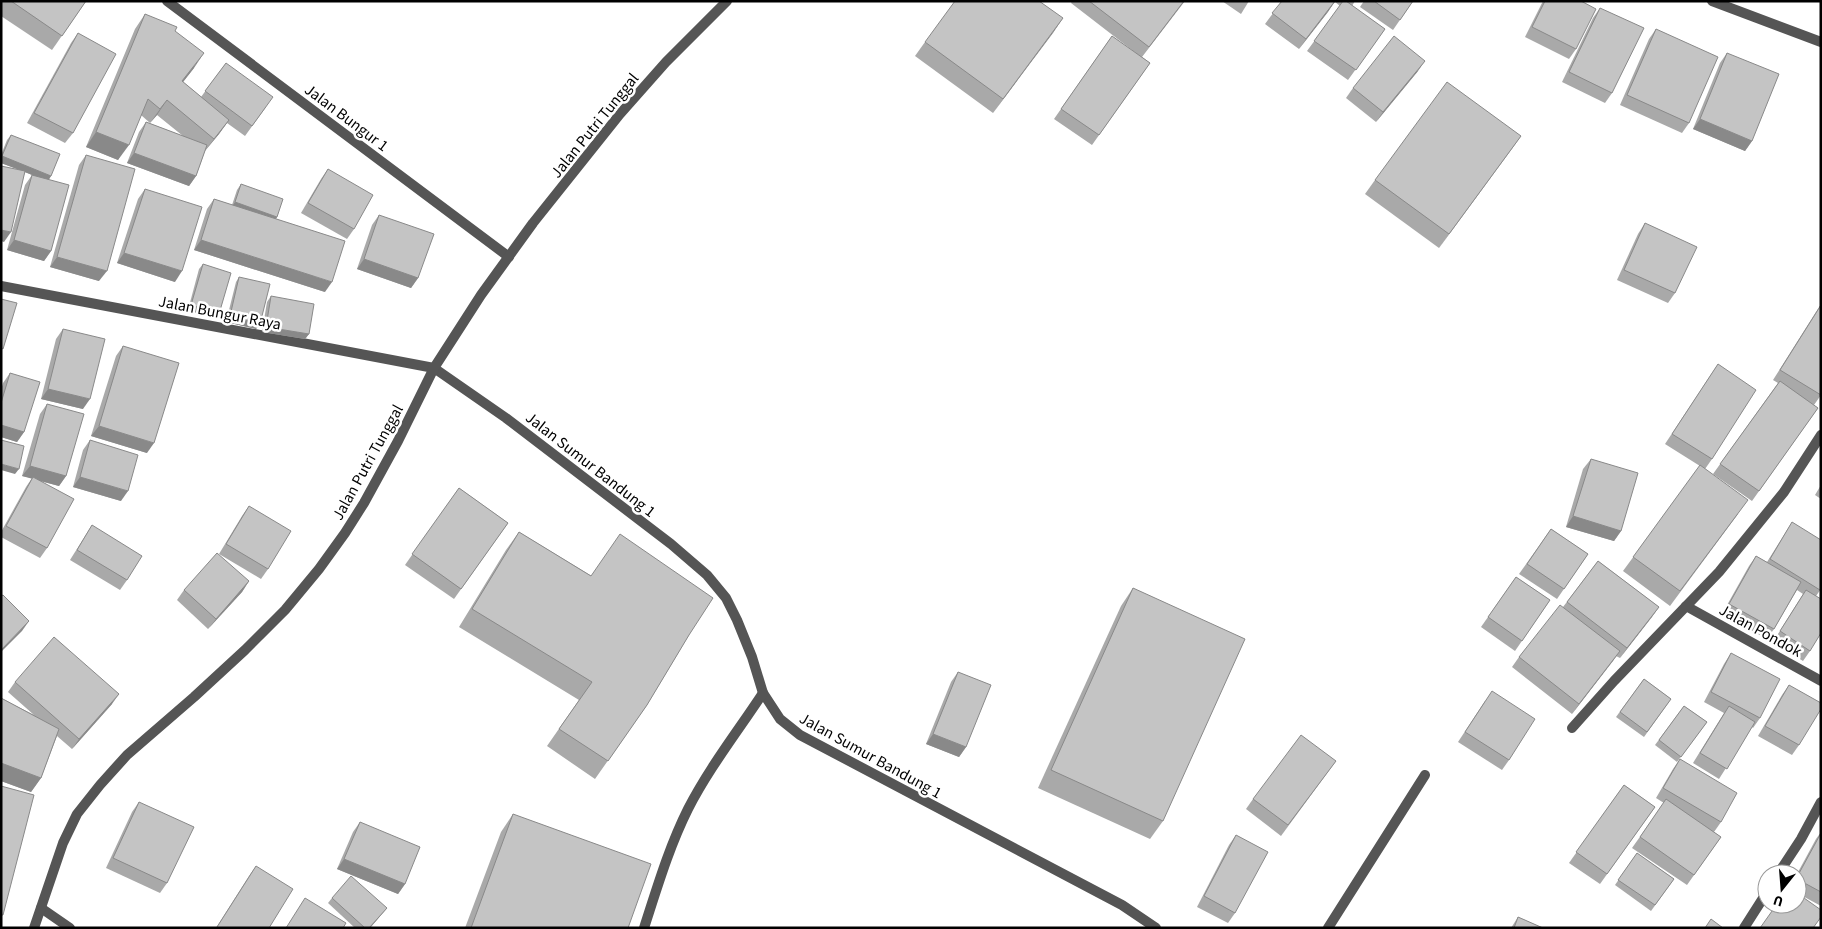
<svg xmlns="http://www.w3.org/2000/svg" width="1822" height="929" font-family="'Source Sans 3',sans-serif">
  <rect width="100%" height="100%" fill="#fff"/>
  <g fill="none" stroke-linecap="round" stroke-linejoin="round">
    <g stroke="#555" stroke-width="10">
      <polyline points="167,1 509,257"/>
      <polyline points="1712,1 1821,42"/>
      <polyline points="1,286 434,368 506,418 671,544 707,575 726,598 737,620 752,657 763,693 780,719 800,735 1122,905 1156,928"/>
      <polyline points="1686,606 1821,681"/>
      <polyline points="1572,728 1614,681 1719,572 1784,492 1821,435"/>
      <polyline points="1778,874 1801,839 1821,802"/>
      <polyline points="41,908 70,928"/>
      <path d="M644,928c13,-40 25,-81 44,-119 21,-41 50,-78 75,-116"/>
      <polyline points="1328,928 1425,775"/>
      <polyline points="1744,928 1767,892"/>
    </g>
    <polyline stroke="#555" stroke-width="10" points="34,928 63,843 77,814 100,785 127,755 194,697 245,650 285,610 319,569 345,533 364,503 398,441 434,368 481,295 533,223 620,114 666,62 727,1"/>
  </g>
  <g fill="#a9a9a9">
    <polygon points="1,1 86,1 52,50 1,16"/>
    <polygon points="1072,1 1185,1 1142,57 1150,63 1092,145 1054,119 1112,36 1141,57 1071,3"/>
    <polygon points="1222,1 1249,1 1241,14"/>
    <polygon points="1282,1 1355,1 1352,6 1385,29 1348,80 1307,51 1340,6 1335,2 1299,49 1265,24"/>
    <polygon points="1364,1 1413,1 1393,30 1360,7"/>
    <polygon points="1543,1 1581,1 1576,49 1569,59 1525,37"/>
    <polygon points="1600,8 1612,93 1605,103 1562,82 1593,18"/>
    <polygon points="145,14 175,31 194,68 183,82 201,97 226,63 266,107 245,136 227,123 219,134 205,151 196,176 189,186 127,163 139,132 146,122 183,136 157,115 150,123 141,115 118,160 86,147 135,29"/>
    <polygon points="1063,18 993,113 915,56 925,42"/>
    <polygon points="1656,29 1689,123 1682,133 1620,105 1649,39"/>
    <polygon points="78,33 73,133 65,143 27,123 71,43"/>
    <polygon points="1727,53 1752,141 1745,151 1693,129 1720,63"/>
    <polygon points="1418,71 1376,122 1346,98 1353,88"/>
    <polygon points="11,135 51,176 49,179 51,251 44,261 7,250 25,185 32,175 25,172 4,242 20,170 1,163 1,155 7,140"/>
    <polygon points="1521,136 1439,248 1365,194 1375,180"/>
    <polygon points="86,155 99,281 50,267 79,165"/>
    <polygon points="328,169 354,229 347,239 301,213 321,179"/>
    <polygon points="241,184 277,217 276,219 325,292 194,250 207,209 214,199 232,205 237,190"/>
    <polygon points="145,189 175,282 117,263 138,199"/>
    <polygon points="379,215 418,278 411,288 357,269 372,225"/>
    <polygon points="1645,223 1675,293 1668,303 1617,280 1638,234"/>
    <polygon points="203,264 216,319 188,310 199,269"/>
    <polygon points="239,277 260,324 256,329 226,322 236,282"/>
    <polygon points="271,296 309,334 305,339 262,332 267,302"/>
    <polygon points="1821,304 1821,395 1814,405 1818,408 1752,501 1713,474 1778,383 1773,380"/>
    <polygon points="63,329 83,409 41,399 56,339"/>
    <polygon points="123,346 147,453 91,436 116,356"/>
    <polygon points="1718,364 1712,459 1705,469 1738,514 1670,606 1623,571 1700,466 1665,444"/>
    <polygon points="10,373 24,432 17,442 1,437 1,390 3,383"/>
    <polygon points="47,404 66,476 59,486 40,481 47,548 40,558 1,537 1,532 26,487 32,478 22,476 40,414"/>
    <polygon points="90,440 121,501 73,487 83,450"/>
    <polygon points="1591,459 1621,531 1614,541 1566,527 1583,469"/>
    <polygon points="1821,485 1821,499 1815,495"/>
    <polygon points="459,488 508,523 454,599 405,565"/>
    <polygon points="249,506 268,569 261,579 219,554 242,516"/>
    <polygon points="1792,522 1821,589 1816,596 1810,651 1803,661 1773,642 1803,594 1797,590 1774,629 1767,639 1722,614 1749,566 1756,556 1767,562"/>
    <polygon points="92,525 127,580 120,590 70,560"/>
    <polygon points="1551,529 1588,554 1557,599 1519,574"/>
    <polygon points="519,532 689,635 647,705 595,779 547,746 579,700 459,627 506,550"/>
    <polygon points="1598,561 1659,607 1620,658 1616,656 1572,714 1512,667 1519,657 1563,607"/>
    <polygon points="1516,577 1550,600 1515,651 1481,627"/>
    <polygon points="249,581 242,592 208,629 177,600 184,590"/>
    <polygon points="1133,588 1163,821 1150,839 1038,788 1121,606"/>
    <polygon points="1731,653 1760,718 1753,728 1752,727 1719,779 1693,763 1724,713 1704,702 1724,664"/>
    <polygon points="958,672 966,747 959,757 926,744 951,682"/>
    <polygon points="1644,679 1671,699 1644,737 1616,717"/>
    <polygon points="15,682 112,704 72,749 57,736 41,778 31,792 1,781 1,698 34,715 8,692"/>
    <polygon points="1789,685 1799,745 1792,755 1758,736 1782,695"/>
    <polygon points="1485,701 1509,760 1502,770 1458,742"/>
    <polygon points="1684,706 1707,722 1677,762 1655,745"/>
    <polygon points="1680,759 1721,822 1714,832 1721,837 1687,885 1632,848 1664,803 1656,798 1673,769"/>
    <polygon points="1336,761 1281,836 1246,809 1253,799"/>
    <polygon points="1624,785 1655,807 1600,884 1569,863"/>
    <polygon points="139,802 167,883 160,893 106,868 132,812"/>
    <polygon points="513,814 628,928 465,928 501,832"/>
    <polygon points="360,822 405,884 398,894 337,869 353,832"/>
    <polygon points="1821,832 1821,906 1797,893 1797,874 1816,839"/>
    <polygon points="1236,835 1235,913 1228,923 1197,907 1229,845"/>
    <polygon points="1637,853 1674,879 1651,911 1615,885"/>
    <polygon points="256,866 269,928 216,928 249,876"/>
    <polygon points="332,898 387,908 370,928 355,928 328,903"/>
    <polygon points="1518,917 1543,928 1511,928"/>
  </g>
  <g fill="#898989">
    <polygon points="1335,1 1328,12 1299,49 1306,39"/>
    <polygon points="1063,18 1053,33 993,113 1003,99"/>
    <polygon points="204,53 194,68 172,96 182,81"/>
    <polygon points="1425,61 1418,71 1376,122 1383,112"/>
    <polygon points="167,100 157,115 150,123 160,109"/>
    <polygon points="1700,119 1752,141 1745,151 1693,129"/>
    <polygon points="229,120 219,134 203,153 214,139"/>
    <polygon points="96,132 129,145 118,160 86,147"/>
    <polygon points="1521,136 1511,150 1439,248 1449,234"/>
    <polygon points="134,153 196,176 189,186 127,163"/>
    <polygon points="2,156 51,176 48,181 1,163 1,158"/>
    <polygon points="235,202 277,217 274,222 231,208"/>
    <polygon points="1,230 11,232 4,242 1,241"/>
    <polygon points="14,240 51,251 44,261 7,250"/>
    <polygon points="201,240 332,282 325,292 194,250"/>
    <polygon points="124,253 182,271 175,282 117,263"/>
    <polygon points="57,257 107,271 99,281 50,267"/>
    <polygon points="364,259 418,278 411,288 357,269"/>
    <polygon points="191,305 219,314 216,319 188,310"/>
    <polygon points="230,316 260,324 256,329 226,322"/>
    <polygon points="266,327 309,334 305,339 262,332"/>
    <polygon points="48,389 90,399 83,409 41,399"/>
    <polygon points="1,425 24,432 17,442 1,437"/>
    <polygon points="99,426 154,443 147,453 91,436"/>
    <polygon points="1,464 19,469 15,474 1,470"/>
    <polygon points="30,466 66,476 59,486 22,476"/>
    <polygon points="80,477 128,491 121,501 73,487"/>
    <polygon points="1573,516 1621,531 1614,541 1566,527"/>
    <polygon points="249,581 242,592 208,629 216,619"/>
    <polygon points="1659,607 1652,617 1620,658 1627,648"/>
    <polygon points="29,621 22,631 1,652 1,650"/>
    <polygon points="1620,651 1613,661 1572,714 1579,704"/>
    <polygon points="119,694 112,704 72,749 79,739"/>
    <polygon points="933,734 966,747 959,757 926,744"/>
    <polygon points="1,763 41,778 31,792 1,781"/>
    <polygon points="344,859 405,884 398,894 337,869"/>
    <polygon points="387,908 370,928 369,928"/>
  </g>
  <g fill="#c4c4c4" stroke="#898989">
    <polygon points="11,1 86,1 62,36"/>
    <polygon points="955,1 1039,1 1063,18 1003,99 925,42"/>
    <polygon points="1089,1 1184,1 1149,47"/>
    <polygon points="1282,1 1335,1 1306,39 1272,13"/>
    <polygon points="1343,1 1346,1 1385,29 1356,70 1314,41"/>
    <polygon points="1374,1 1413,1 1400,20"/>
    <polygon points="1545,1 1581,1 1596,9 1576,49 1532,27"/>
    <polygon points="1600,8 1644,28 1612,93 1569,72"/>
    <polygon points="145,14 177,27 175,31 204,53 182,81 229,120 214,139 167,100 160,109 148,99 129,145 96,132"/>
    <polygon points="1656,29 1718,57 1689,123 1627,95"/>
    <polygon points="78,33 116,54 73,133 34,113"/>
    <polygon points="1112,36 1150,63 1099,135 1061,109"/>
    <polygon points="1394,36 1425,61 1383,112 1353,88"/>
    <polygon points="1727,53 1779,74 1752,141 1700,119"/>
    <polygon points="226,63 273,97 252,126 205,91"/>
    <polygon points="1447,82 1521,136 1449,234 1375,180"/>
    <polygon points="146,122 207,145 196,176 134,153"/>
    <polygon points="11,135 60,154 51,176 2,156"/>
    <polygon points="86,155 135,169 107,271 57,257"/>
    <polygon points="1,166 25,171 11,232 1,230"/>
    <polygon points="328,169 373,195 354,229 308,203"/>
    <polygon points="32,175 69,185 51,251 14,240"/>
    <polygon points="241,184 283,199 277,217 235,202"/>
    <polygon points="145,189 202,207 182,271 124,253"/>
    <polygon points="214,199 345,241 332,282 201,240"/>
    <polygon points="379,215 434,234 418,278 364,259"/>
    <polygon points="1645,223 1697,247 1675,293 1624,270"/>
    <polygon points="203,264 231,273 219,314 191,305"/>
    <polygon points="239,277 270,284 260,324 230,316"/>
    <polygon points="271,296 314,304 309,334 266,327"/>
    <polygon points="1,299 17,303 3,349 1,348"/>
    <polygon points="1821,305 1821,395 1780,370"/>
    <polygon points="63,329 105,339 90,399 48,389"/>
    <polygon points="123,346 179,363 154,443 99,426"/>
    <polygon points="1718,364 1756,390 1712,459 1672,434"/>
    <polygon points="10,373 40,382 24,432 1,425 1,403"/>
    <polygon points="1780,381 1818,408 1759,491 1720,464"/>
    <polygon points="47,404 84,414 66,476 30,466"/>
    <polygon points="1,440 24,446 19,469 1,464"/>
    <polygon points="90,440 138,455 128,491 80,477"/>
    <polygon points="1591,459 1638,473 1621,531 1573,516"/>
    <polygon points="1700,465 1748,500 1680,591 1633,557"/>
    <polygon points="33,477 74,499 47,548 6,526"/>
    <polygon points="459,488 508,523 461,589 412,554"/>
    <polygon points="249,506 291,531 268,569 226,544"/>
    <polygon points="1792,522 1821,540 1821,589 1820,590 1770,559"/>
    <polygon points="92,525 142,556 127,580 77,550"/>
    <polygon points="1551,529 1588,554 1564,589 1527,564"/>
    <polygon points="519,532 591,576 620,534 713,598 689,635 647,705 608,761 559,729 592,682 472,609"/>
    <polygon points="217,553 249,581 216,619 184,590"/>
    <polygon points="1756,556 1801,582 1774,629 1729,604"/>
    <polygon points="1598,561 1659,607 1627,648 1567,602"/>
    <polygon points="1516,577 1550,600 1522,641 1488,617"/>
    <polygon points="1133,588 1245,639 1163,821 1051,770"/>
    <polygon points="1806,590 1821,599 1821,633 1810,651 1780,631"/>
    <polygon points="3,595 29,621 1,650 1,596"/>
    <polygon points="1560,605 1620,651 1579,704 1519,657"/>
    <polygon points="54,637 119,694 79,739 15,682"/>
    <polygon points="1731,653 1780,679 1760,718 1711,692"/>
    <polygon points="958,672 991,685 966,747 933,734"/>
    <polygon points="1644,679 1671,699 1647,732 1620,712"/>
    <polygon points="1789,685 1821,703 1821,709 1799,745 1765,726"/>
    <polygon points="1492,691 1535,719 1509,760 1465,732"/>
    <polygon points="1,698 59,729 41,778 1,763"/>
    <polygon points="1684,706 1707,722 1681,757 1659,740"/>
    <polygon points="1729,706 1755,722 1727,769 1700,753"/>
    <polygon points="1301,735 1336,761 1288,825 1253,799"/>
    <polygon points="1680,759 1737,793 1721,822 1663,788"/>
    <polygon points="1624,785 1655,807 1607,874 1576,852"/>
    <polygon points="1,786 34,795 3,915 1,915"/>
    <polygon points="1666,799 1721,837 1694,875 1640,837"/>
    <polygon points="139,802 194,827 167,883 113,858"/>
    <polygon points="513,814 651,864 628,928 471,928"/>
    <polygon points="360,822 420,847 405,884 344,859"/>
    <polygon points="1821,833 1821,892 1797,879 1797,877"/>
    <polygon points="1236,835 1268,852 1235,913 1204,896"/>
    <polygon points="1637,853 1674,879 1655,905 1618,880"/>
    <polygon points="256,866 293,889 269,928 218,928 217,927"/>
    <polygon points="351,876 387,908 369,928 365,928 332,898"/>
    <polygon points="1797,893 1821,910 1821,917 1813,928 1760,928 1777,904 1797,904"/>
    <polygon points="305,898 346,923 343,928 286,928"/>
    <polygon points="1518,917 1543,928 1514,928"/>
    <polygon points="1711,919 1723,928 1705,928"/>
  </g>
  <g text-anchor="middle" stroke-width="5" stroke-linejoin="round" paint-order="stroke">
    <g font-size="16" fill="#000" stroke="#fff">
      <text transform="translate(347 117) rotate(37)" y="6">Jalan Bungur 1</text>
      <text transform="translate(594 125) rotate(-51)" y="6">Jalan Putri Tunggal</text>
      <text transform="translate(220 312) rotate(11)" y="6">Jalan Bungur Raya</text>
      <text transform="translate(367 462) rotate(-61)" y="6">Jalan Putri Tunggal</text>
      <text transform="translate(591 464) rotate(38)" y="6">Jalan Sumur Bandung 1</text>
      <text transform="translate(1761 630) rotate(29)" y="6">Jalan Pondok</text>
      <text transform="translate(871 755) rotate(29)" y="6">Jalan Sumur Bandung 1</text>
    </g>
  </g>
  <rect width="1822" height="929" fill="none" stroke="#000000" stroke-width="5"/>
  <g transform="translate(1782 889) rotate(197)"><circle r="24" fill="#ffffff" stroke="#999999"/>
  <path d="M0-4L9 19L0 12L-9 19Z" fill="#000000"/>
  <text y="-8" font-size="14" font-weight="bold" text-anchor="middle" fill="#000000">U</text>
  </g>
</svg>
